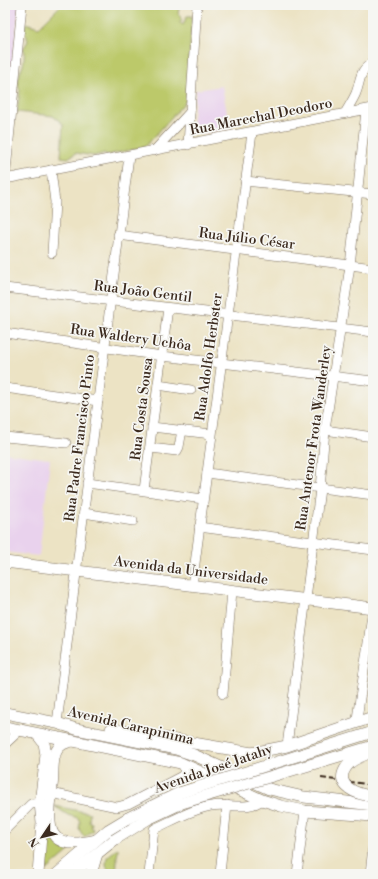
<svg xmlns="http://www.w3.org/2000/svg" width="378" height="879" font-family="'Libre Bodoni',serif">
  <rect width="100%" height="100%" fill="#f6f6f2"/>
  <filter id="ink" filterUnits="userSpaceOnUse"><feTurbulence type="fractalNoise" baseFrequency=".025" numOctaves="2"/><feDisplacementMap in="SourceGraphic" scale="8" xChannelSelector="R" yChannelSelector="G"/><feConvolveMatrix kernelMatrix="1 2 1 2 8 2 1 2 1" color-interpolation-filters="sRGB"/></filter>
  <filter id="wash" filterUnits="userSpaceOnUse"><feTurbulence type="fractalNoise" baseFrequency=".012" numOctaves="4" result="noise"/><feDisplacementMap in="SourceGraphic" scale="16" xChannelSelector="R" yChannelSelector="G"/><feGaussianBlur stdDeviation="0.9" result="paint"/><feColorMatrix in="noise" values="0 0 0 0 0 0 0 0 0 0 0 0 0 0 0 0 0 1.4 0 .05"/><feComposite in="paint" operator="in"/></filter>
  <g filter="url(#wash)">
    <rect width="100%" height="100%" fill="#ece3c4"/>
    <g fill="#e9d2ed">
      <polygon points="5,5 19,5 5,141"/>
      <polygon points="222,86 230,129 200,134 192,124 196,90"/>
      <polygon points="5,453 50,459 39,556 5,552"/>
    </g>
    <g fill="#bcc96b" stroke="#7c7a44">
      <path d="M61,5h119l-2,8 4,7 -3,2 4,3 4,-9h5l-6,85 -41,46 -38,8 -2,-2 -11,3 -18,-3 -8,5 -7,-1 2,-33 -10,-8 -36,-4 3,-22c-5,-9 0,-17 3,-25 1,-4 1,-9 2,-14l-2,-2 5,-8 -3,-10v-8l14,4z"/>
      <polygon points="54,806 90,813 89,822 92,823 91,827 94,830 84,837 79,829 80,822 78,818 68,815"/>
      <polygon points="48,838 69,851 47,870"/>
      <polygon points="118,848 116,874 109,874 106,864 107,857"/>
    </g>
  </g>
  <g filter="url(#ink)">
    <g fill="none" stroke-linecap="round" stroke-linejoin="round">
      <defs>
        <g id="minor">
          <path d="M345,113c4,-7 8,-13 11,-20 5,-13 3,-24 17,-30"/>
          <polyline points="188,145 197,5"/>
          <polyline points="154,151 190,112"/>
          <polyline points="51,170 55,202 52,253"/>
          <polyline points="5,179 373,108"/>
          <polyline points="5,181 22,5"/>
          <polyline points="245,181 373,194"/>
          <polyline points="118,235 373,268"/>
          <polyline points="5,288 373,332"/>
          <polyline points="5,333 162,356 373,381"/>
          <polyline points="158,385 191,390"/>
          <polyline points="5,388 98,401"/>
          <polyline points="152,427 211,434"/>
          <polyline points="325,430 373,437"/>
          <polyline points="5,437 66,443"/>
          <polyline points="150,448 177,451 179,447 182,430"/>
          <polyline points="207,473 373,495"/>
          <polyline points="87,483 203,499"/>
          <polyline points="144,490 168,308"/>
          <polyline points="84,513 133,521"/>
          <polyline points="199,527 373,550"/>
          <polyline points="192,586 252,133"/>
          <polyline points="223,694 232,591"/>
          <polyline points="357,719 373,608"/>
          <polyline points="57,723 129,156"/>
          <polyline points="5,744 20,730"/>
          <polyline points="287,746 320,489 325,430 350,266 366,110"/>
          <path d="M51,793l66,14 11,-3 54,-28c4,-5 3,-9 -1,-13"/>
          <polyline points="5,830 31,804 40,803"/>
          <path d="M149,874l5,-45c18,-8 38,-20 57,-23 17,-3 37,5 51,-6"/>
          <polyline points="220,874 227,805"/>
          <polyline points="297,874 305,811"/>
          <polyline points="370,874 373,847"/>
        </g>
        <g id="major">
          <polyline points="5,562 373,608"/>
          <polyline points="5,713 57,723 76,729 176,749 194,755 269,789 304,797 373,805"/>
          <polyline points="5,727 181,763 262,800 281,806 305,811 373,816"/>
          <polyline points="111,729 252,753 287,746 373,717"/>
          <polyline points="37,734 44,743 46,755 40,803 42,822 38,874"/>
          <path d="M72,741c-6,1 -12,3 -15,9 -6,9 -3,25 -5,36 -4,41 -9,66 44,54"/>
          <polyline points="57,874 108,830 128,818"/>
          <polyline points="72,874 114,840"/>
          <polyline points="91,874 97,854"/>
        </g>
      </defs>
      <use href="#minor" stroke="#796b58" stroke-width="10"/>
      <use href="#major" stroke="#796b58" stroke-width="12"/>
      <use href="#minor" stroke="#fff" stroke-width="9"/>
      <use href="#major" stroke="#fff" stroke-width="11"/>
      <polyline stroke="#3b2a1e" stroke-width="2" stroke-dasharray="6 3" stroke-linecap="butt" points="321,778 373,785"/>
      <defs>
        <g id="major-bridge">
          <path d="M369,753c-7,3 -17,6 -22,13 -15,20 11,29 26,30"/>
          <polyline points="128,818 179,793 373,732"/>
          <polyline points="114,840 148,819 182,803 373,746"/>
        </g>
      </defs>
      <use href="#major-bridge" stroke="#796b58" stroke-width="12" stroke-linecap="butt"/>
      <use href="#major-bridge" stroke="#fff" stroke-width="11"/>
    </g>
  </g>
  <g text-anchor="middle" stroke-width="3.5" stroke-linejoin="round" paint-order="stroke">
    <g font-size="14" fill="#3b2a1e" stroke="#f6f6f2">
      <text transform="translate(261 116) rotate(-11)" y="5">Rua Marechal Deodoro</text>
      <text transform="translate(247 238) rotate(7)" y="5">Rua Júlio César</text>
      <text transform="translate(143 291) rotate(7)" y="5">Rua João Gentil</text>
      <text transform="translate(131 337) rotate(8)" y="5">Rua Waldery Uchôa</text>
      <text transform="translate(208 357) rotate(-82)" y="5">Rua Adolfo Herbster</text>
      <text transform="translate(141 409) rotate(-83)" y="5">Rua Costa Sousa</text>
      <text transform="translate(79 438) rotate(-83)" y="5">Rua Padre Francisco Pinto</text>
      <text transform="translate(313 438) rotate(-82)" y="5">Rua Antenor Frota Wanderley</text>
      <text transform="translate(191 570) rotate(7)" y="5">Avenida da Universidade</text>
      <text transform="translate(131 725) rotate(13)" y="5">Avenida Carapinima</text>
      <text transform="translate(213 768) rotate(-19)" y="5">Avenida José Jatahy</text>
    </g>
  </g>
  <rect width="378" height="879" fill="none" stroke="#f6f6f2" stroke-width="20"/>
  <g transform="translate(42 837) rotate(235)" stroke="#f6f6f2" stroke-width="3" paint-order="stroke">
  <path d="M0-3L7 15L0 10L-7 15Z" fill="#3b2a1e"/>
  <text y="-6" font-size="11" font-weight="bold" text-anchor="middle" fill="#3b2a1e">N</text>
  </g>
</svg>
